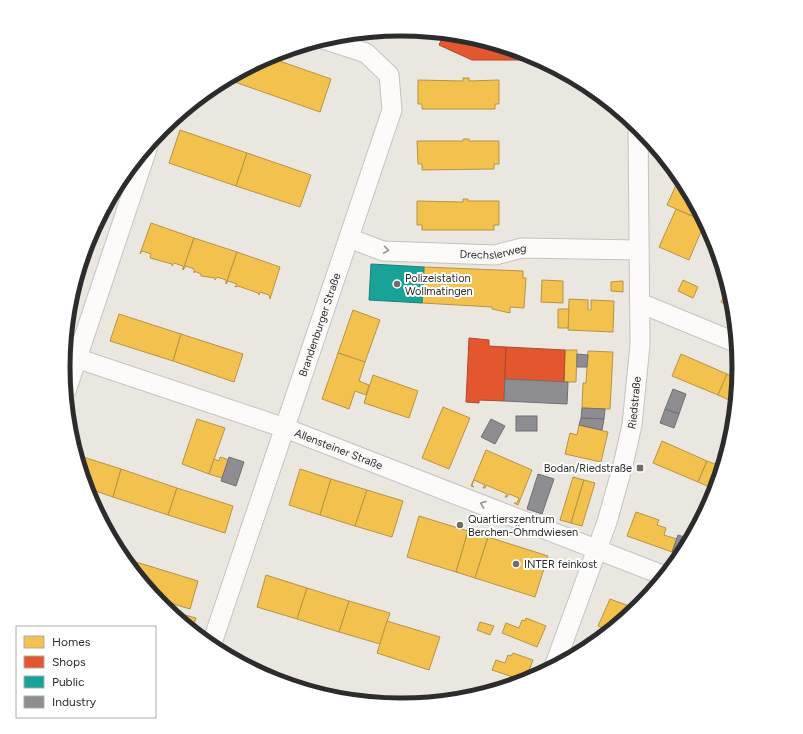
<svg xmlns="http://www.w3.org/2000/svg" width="803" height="734" font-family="Figtree,sans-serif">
  <rect width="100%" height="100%" fill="#eae7e1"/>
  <g fill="#f2c14e" stroke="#b79444">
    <polygon points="268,57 331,79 320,112 226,79"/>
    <polygon points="463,78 469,78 469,81 499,80 499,104 495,104 495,109 422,109 422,104 418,104 418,80 463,81"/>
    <polygon points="180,130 247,153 236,186 169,163"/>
    <polygon points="463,139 469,139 469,141 499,141 499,164 494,164 494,169 422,170 422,164 418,164 417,141 463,141"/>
    <polygon points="247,153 311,175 300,207 236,186"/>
    <polygon points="680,176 700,211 697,218 667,205"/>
    <polygon points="463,199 468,199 468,201 499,201 499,225 494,225 494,230 422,230 422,225 417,225 417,201 463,202"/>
    <polygon points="676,209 705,222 689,260 659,247"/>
    <polygon points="151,223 194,238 183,270 183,266 174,263 172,266 172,264 150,258 151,254 142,251 140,254"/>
    <polygon points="194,238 237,252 226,284 226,280 217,277 215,280 215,278 201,276 201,274 194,271 194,273 194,269 186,266 183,270"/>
    <polygon points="237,252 280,267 270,299 269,295 260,292 259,295 258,293 238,286 235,287 237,284 228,281 226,284"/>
    <polygon points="424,267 523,271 523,278 526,278 524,308 510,307 510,313 492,309 492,307 422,303"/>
    <polygon points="542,280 563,281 563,303 541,302"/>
    <polygon points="683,280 698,287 693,298 678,291"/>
    <polygon points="621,281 623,281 623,292 611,291 611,282"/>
    <polygon points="729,287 733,301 734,308 721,302"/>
    <polygon points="569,299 588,300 588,310 591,310 591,300 614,301 613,332 568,330"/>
    <polygon points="558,309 569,309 568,328 558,328"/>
    <polygon points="353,310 380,320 365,362 338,353"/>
    <polygon points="119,314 181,334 173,361 110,341"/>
    <polygon points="181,334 243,354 234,382 173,361"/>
    <polygon points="565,350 577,350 576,382 564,382"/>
    <polygon points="588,351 613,352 610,409 582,408 583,383 586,383"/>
    <polygon points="338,353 365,362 359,381 369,385 366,395 355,391 349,409 322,399"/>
    <polygon points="681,354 727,374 718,395 672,376"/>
    <polygon points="727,374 738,379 736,403 718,395"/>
    <polygon points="373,375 418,391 409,418 364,403"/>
    <polygon points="443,407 470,418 449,469 422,458"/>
    <polygon points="197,419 225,428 209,474 182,464"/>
    <polygon points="579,425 608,432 601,462 565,454 570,433 577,435"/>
    <polygon points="662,441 707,461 698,482 653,463"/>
    <polygon points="486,450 532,470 518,505 514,503 517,503 519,498 509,494 507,497 505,497 507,494 486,485 485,488 483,488 485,485 474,480 472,485 474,487 471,486"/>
    <polygon points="77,455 121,469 113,497 87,488"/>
    <polygon points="220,457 229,460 222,478 209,474 214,459 219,461"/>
    <polygon points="707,461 723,467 716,490 698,482"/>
    <polygon points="121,469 177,488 168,515 113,497"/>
    <polygon points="300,469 331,479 320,515 289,505"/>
    <polygon points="573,477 584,480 571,523 560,520"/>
    <polygon points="331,479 367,490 355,526 320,515"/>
    <polygon points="584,480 595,483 582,526 571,523"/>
    <polygon points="177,488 233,506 225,533 168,515"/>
    <polygon points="367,490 403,501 392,537 355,526"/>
    <polygon points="636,512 659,520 657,525 666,528 664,535 677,539 672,552 627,536"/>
    <polygon points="419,516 468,531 456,572 407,557"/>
    <polygon points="468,531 488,537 475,578 456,572"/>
    <polygon points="488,537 548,556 535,597 475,578"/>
    <polygon points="123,558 198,581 190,609 157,599"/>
    <polygon points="266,575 307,588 297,619 257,607"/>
    <polygon points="307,588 349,601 339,632 297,619"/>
    <polygon points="610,599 637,609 611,631 598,626"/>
    <polygon points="349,601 390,613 380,644 339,632"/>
    <polygon points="185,615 196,618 192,630 182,622"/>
    <polygon points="526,618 546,626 537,647 502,633 506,623 519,628 522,620 525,621"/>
    <polygon points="387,621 440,637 429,670 377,653"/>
    <polygon points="480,622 494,626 490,635 477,630"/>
    <polygon points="513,653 533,660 525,681 492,670 496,660 505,663 508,655 511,656"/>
    <polygon points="259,672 290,682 289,684 272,679"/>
    <polygon points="290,682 345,698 344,699 335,698 289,684"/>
    <polygon points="489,684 501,688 485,693"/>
  </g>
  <g fill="#e4572e" stroke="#ad4a2d">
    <polygon points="444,33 468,36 531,55 541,60 472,60 439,45"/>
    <polygon points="469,338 489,340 489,346 506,347 504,401 479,400 479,403 466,402"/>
    <polygon points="506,347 565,350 564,382 505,379"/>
  </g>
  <polygon fill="#17a398" stroke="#1d7f78" points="371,264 424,267 422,303 369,300"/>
  <g fill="#8d8d92" stroke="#707073">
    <polygon points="577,354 588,355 587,367 577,367"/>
    <polygon points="505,379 568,382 567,404 504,401"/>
    <polygon points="673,389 686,394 679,414 665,409"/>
    <polygon points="582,408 605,409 604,419 581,418"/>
    <polygon points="665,409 679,414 674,428 660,423"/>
    <rect x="516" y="416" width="21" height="15"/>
    <polygon points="581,418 604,419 602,430 579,425"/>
    <polygon points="491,419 505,426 495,444 481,437"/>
    <polygon points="229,457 244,462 236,486 221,481"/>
    <polygon points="538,474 554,479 542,514 527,509"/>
    <polygon points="678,535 691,539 682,555 672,552"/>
  </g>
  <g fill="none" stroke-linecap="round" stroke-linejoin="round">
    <defs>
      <g id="street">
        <path id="s1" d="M349,238l34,13 112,4 27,-7 117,2"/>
        <polyline points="640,303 737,343"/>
        <path id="s2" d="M76,358l209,70 380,148"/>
        <polyline points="66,391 148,146"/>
        <path id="s3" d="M211,646l181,-536 -3,-35 -23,-22 -43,-14"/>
        <path id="s4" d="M554,667l53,-145 16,-57 9,-40 8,-80 -2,-219"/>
      </g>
    </defs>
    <use href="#street" stroke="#c4c3c2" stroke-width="21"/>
    <use href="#street" stroke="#fcfbfa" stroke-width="19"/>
  </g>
  <defs><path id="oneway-chevron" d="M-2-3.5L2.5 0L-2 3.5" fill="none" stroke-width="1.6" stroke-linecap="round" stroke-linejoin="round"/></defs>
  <g stroke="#949493">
    <use href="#oneway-chevron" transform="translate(386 250) rotate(8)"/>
    <use href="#oneway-chevron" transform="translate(483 504) rotate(-159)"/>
  </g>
  <g fill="#6e6d6b" stroke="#fff" stroke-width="1.5">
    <circle cx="397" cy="284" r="4"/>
    <rect x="636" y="464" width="8" height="8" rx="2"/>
    <circle cx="460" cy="525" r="4"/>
    <circle cx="516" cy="564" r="4"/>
  </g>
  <g text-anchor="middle" stroke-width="4" stroke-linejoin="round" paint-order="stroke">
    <g font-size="11" fill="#2c2c2c" stroke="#fff">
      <text dy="4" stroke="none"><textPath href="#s1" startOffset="147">Drechslerweg</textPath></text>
      <text dy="4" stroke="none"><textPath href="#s3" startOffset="339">Brandenburger Straße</textPath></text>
      <text dy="4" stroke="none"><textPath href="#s4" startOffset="277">Riedstraße</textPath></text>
      <text dy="4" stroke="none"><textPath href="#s2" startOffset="278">Allensteiner Straße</textPath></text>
    </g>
    <g font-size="11" fill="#2c2c2c" stroke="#fff" text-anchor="start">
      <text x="405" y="282">Polizeistation<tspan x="405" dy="13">Wollmatingen</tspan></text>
      <text x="632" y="472" text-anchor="end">Bodan/Riedstraße</text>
      <text x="468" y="523">Quartierszentrum<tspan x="468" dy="13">Berchen-Öhmdwiesen</tspan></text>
      <text x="524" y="568">INTER feinkost</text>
    </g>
  </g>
  <path d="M0 0H803V734H0ZM70 367a331 331 0 1 1 662 0a331 331 0 1 1-662 0Z" fill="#fff" fill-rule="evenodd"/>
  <path fill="none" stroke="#2c2c2c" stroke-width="5" d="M70 367a331 331 0 1 1 662 0a331 331 0 1 1-662 0Z"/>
  <rect x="16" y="626" width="140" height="92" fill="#ffffff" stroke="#ababab"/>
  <rect x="24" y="636" width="20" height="12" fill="#f2c14e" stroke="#ababab"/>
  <text x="52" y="646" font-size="12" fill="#2c2c2c">Homes</text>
  <rect x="24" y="656" width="20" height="12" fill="#e4572e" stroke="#ababab"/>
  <text x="52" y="666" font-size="12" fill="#2c2c2c">Shops</text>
  <rect x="24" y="676" width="20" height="12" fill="#17a398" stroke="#ababab"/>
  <text x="52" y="686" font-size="12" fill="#2c2c2c">Public</text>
  <rect x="24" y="696" width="20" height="12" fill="#8d8d92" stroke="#ababab"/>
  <text x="52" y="706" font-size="12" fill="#2c2c2c">Industry</text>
</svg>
